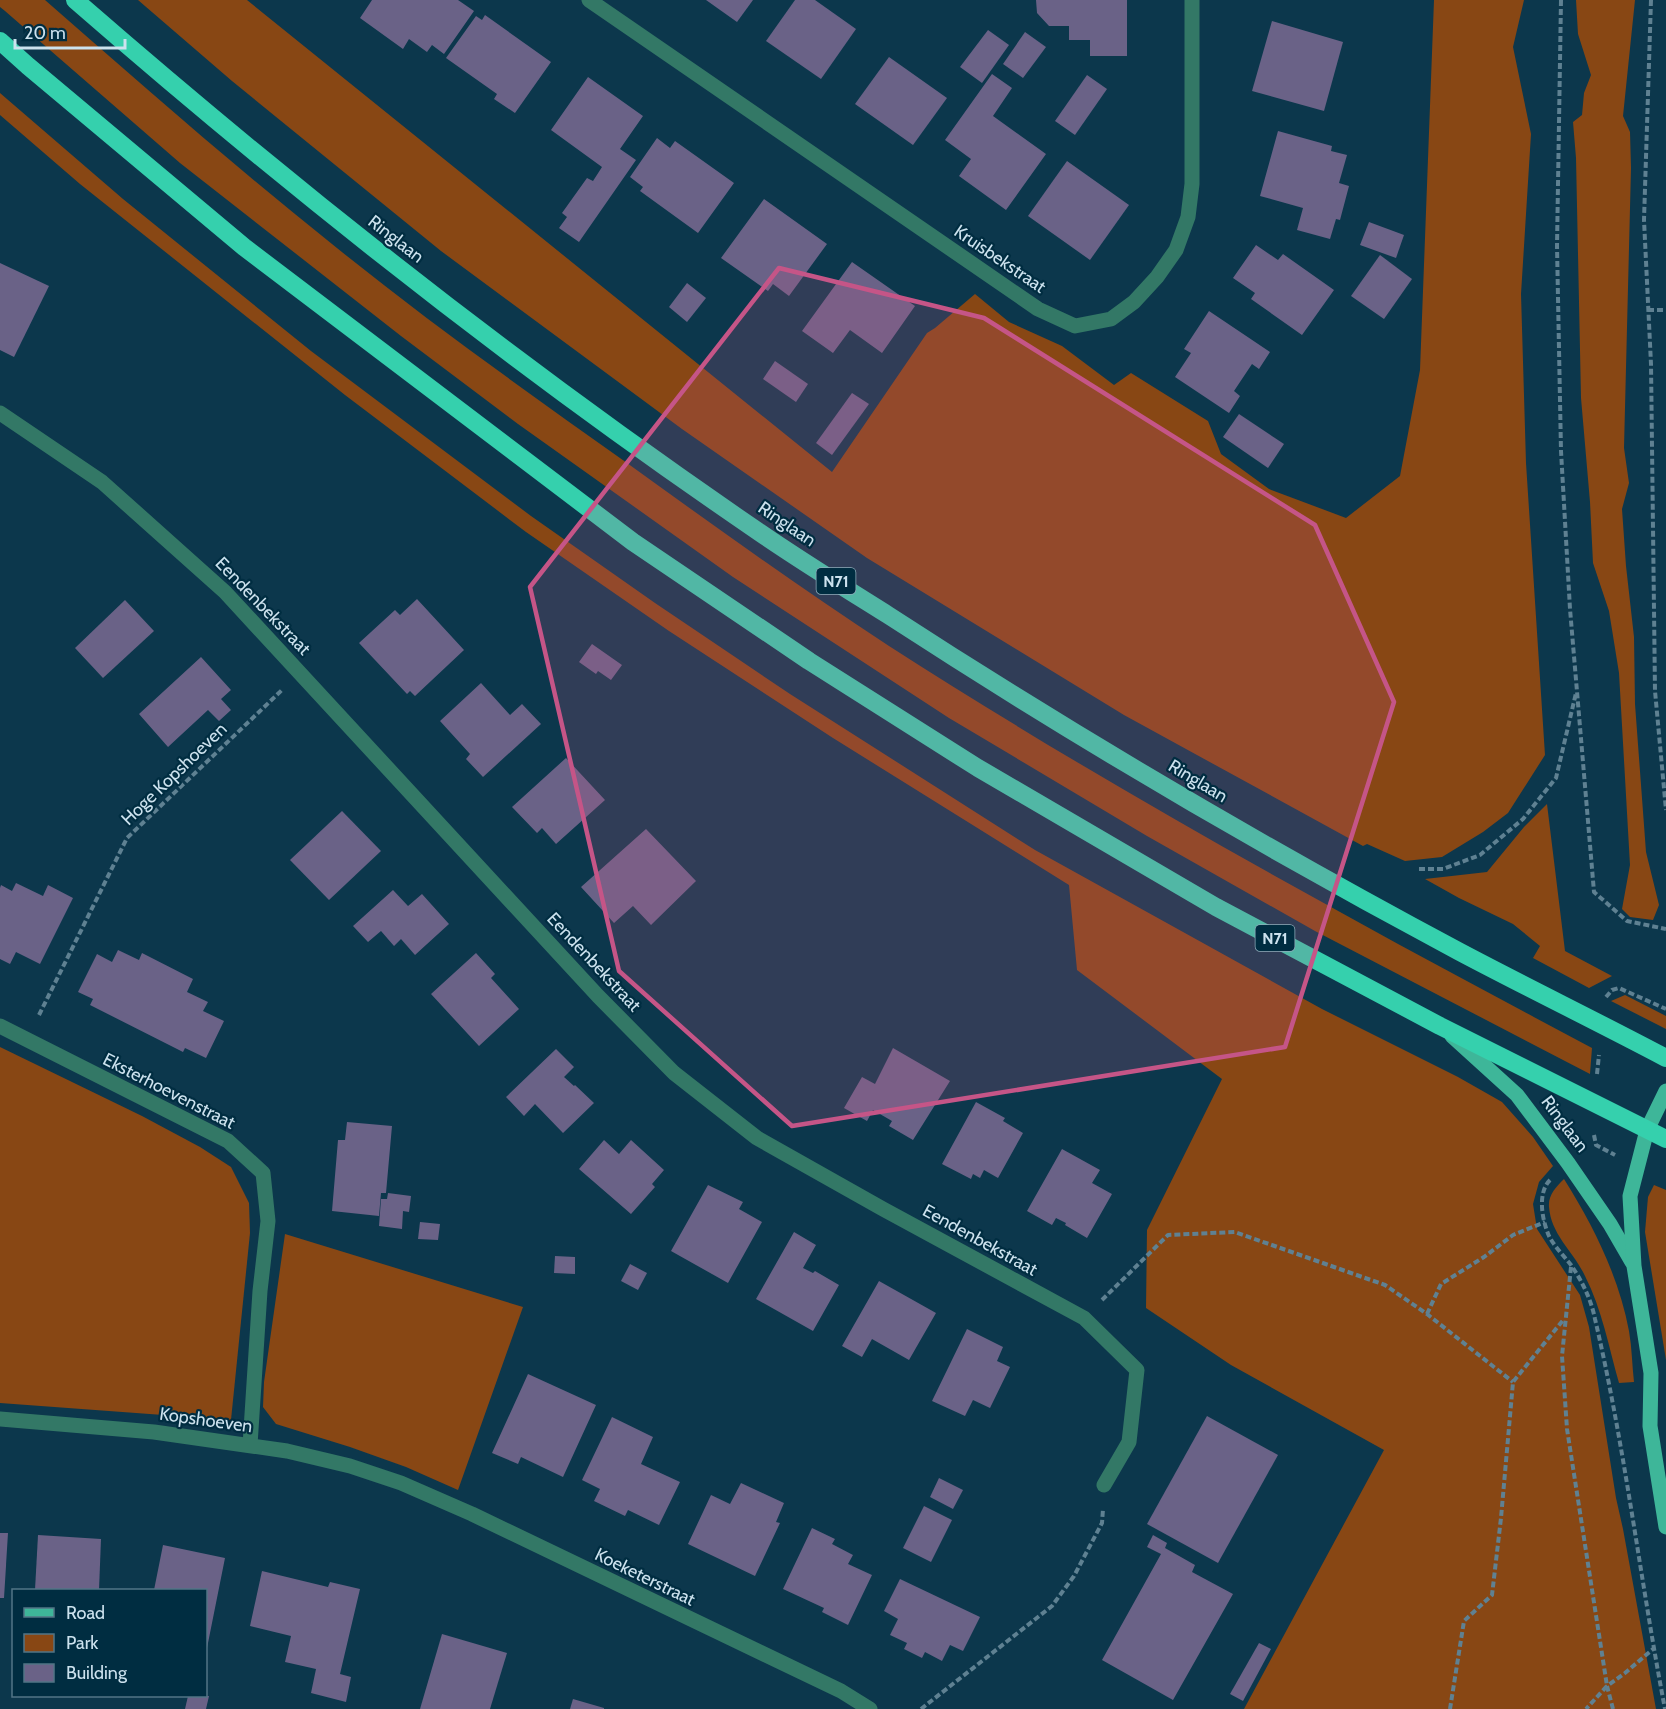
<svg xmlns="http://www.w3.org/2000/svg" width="1666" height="1709" font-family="Cabin,sans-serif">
  <rect width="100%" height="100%" fill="#0c374c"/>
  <g fill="#884714">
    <path d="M0,0h45c95,83 189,166 287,244 95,77 195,148 295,219 86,62 173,125 262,183 227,146 464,275 703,402l-2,26 -275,-143 -168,-95 -198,-118 -216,-141 -215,-153 -117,-88 -221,-173 -175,-152 -5,-4z"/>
    <polygon points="138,0 247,0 832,472 927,333 935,328 975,294 1009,322 1062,346 1114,385 1131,373 1208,421 1221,454 1269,489 1346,518 1400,476 1420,370 1434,0 1524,0 1513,47 1531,134 1521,294 1526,463 1545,755 1508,813 1483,832 1442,857 1405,861 1367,844 1363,846 1124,715 867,558 682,429 441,251 232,81"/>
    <polygon points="1576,0 1635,0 1623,116 1630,132 1631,168 1624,448 1629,483 1622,509 1626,566 1634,637 1635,704 1646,852 1659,905 1653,920 1630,917 1622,909 1630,865 1619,673 1609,611 1593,563 1590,502 1581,398 1576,158 1573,122 1582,115 1584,93 1591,75 1578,34"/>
    <polygon points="0,93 123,199 311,351 531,516 655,603 790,694 1035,850 1322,1009 1458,1077 1502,1102 1533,1137 1553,1166 1539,1182 1533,1204 1537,1229 1580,1295 1589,1327 1616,1498 1623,1529 1656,1709 1244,1709 1384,1450 1231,1365 1146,1308 1147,1230 1222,1079 1077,970 1069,885 833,738 669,631 526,532 345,395 80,184 0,115"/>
    <polygon points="1547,804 1565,951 1612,976 1589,988 1533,958 1540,946 1513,924 1459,898 1425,879 1487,872 1524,827"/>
    <polygon points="1625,995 1666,1016 1666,1029 1611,1001"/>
    <polygon points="0,1047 142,1116 200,1147 231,1167 249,1203 250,1233 231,1420 0,1403"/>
    <path d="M1564,1179c29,46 55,98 65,152 3,17 3,34 5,51l-15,1c-10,-35 -17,-74 -34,-107 -11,-24 -34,-41 -36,-69 -1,-12 7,-20 15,-28z"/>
    <polygon points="1654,1185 1666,1190 1666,1360 1645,1232 1648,1197"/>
    <polygon points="285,1234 523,1307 458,1490 406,1467 350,1447 276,1424 263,1407 264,1382"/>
  </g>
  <g fill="#6a6287">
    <polygon points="372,0 458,0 474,11 444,54 432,45 427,52 409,39 403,49 360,18"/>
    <polygon points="706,0 753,0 737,22"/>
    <polygon points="795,0 815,0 856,29 821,79 766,41"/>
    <polygon points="1036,0 1127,0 1127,56 1090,56 1090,40 1069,40 1069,26 1049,26 1037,13"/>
    <polygon points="485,15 551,62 515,113 494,99 497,94 446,58 476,16 482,20"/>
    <polygon points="1272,21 1343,42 1324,111 1252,91"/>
    <polygon points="988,30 1009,45 982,83 960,67"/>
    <polygon points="1025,32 1046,47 1023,78 1003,64"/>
    <polygon points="889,57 947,98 913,145 855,104"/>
    <polygon points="992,74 1012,88 993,116 1046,154 1006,210 959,176 971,159 945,140"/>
    <polygon points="1087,75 1107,89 1075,135 1055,121"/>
    <polygon points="588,77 643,116 620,149 636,160 579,242 559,228 567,217 562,213 587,178 593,181 602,167 551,130"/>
    <polygon points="1278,131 1332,146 1331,151 1347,155 1339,183 1349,186 1340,220 1336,219 1330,239 1297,230 1303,208 1260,196"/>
    <polygon points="657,138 670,148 675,141 734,183 698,233 640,191 643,187 630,177"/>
    <polygon points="1067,161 1129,205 1090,260 1028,216"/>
    <polygon points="764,199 827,244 789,296 773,284 768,291 721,258"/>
    <polygon points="1369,222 1404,235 1396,258 1360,245"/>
    <polygon points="1256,245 1278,260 1283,254 1334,290 1302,335 1251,299 1255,293 1233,278"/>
    <polygon points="1380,255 1412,279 1384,319 1351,296"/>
    <polygon points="852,262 915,306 882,353 850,330 833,353 802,331"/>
    <polygon points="0,263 49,286 14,357 0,350"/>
    <polygon points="687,283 706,298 687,322 669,307"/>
    <polygon points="1209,311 1270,352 1259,369 1252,364 1234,391 1240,396 1229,413 1175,377 1191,353 1184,349"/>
    <polygon points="775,361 808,384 796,402 763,379"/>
    <polygon points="852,393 869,404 832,455 816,443"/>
    <polygon points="1239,414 1284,444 1268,468 1223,437"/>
    <polygon points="417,599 464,650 415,696 410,691 407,694 359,643 395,610 400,615"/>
    <polygon points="125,600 154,631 103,678 75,648"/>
    <polygon points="592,644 622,665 611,680 598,671 596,674 579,662"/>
    <polygon points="201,657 231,690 221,699 231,710 219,721 208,710 168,747 139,714"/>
    <polygon points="481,683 510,715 522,704 541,724 483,777 466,759 470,754 440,721"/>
    <polygon points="566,758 605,800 556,844 542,828 537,833 512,807"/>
    <polygon points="342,811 381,851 329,900 290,860"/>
    <polygon points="646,829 696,881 651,925 633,906 614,923 581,887"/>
    <polygon points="16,883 43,896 48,885 73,898 40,964 16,952 10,964 0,959 0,888 1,885 12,891"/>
    <polygon points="393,890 408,906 422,894 449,924 415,955 401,939 394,946 381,931 368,942 353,926"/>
    <polygon points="118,950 139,960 142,953 193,979 187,992 208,1002 203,1011 224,1021 206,1058 185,1048 183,1052 90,1005 93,999 78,992 97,954 112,962"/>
    <polygon points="476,953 495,974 491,978 519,1009 479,1046 431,994"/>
    <polygon points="893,1048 950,1081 913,1140 889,1126 892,1121 873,1110 867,1121 844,1108 862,1077 875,1084"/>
    <polygon points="556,1049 574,1067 564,1077 574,1086 575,1085 594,1103 563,1133 535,1104 524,1116 506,1097"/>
    <polygon points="976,1102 1005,1118 1003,1121 1023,1133 998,1178 984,1170 980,1178 973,1174 971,1179 942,1164"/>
    <polygon points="347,1122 392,1126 386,1193 381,1193 379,1216 332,1211 338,1140 345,1140"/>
    <polygon points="604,1140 619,1154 631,1140 664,1170 652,1184 655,1187 631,1214 579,1169"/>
    <polygon points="1062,1149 1100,1170 1092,1183 1112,1194 1087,1238 1065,1225 1066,1223 1056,1218 1052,1225 1027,1211"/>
    <polygon points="708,1185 743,1202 739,1209 762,1222 728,1283 671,1251"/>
    <polygon points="388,1193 411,1196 409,1212 403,1211 402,1229 379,1226 381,1199 387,1199"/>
    <polygon points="420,1222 440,1224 438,1240 418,1239"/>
    <polygon points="794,1232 816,1245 803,1268 813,1273 815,1271 839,1285 813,1331 756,1299"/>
    <polygon points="555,1256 575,1257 575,1274 554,1273"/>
    <polygon points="630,1264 647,1273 638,1290 621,1281"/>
    <polygon points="879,1281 936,1313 909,1360 872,1339 862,1357 842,1346"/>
    <polygon points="967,1329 1003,1347 997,1361 1010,1367 990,1408 973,1400 965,1416 932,1401"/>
    <polygon points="528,1374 596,1405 563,1477 521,1457 518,1464 492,1453"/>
    <polygon points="1207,1416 1278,1455 1218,1563 1147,1524"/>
    <polygon points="612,1417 653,1437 641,1464 680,1482 659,1525 628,1510 625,1516 594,1501 600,1489 582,1480"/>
    <polygon points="939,1478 963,1490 953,1509 930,1497"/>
    <polygon points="741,1483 784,1503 776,1522 780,1523 755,1576 688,1544 711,1495 730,1504"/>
    <polygon points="924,1506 952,1520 931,1562 903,1548"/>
    <polygon points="812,1528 835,1539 832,1544 853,1555 848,1564 872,1575 848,1625 822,1612 824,1608 783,1589"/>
    <polygon points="0,1533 8,1533 4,1598 0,1598"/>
    <polygon points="38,1535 101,1539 99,1590 35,1590"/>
    <polygon points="1153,1535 1167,1543 1165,1548 1195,1565 1192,1572 1233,1594 1173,1700 1102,1660 1161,1554 1147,1547"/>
    <polygon points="163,1545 225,1558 207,1648 206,1590 154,1590"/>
    <polygon points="262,1571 328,1587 330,1582 360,1589 340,1674 351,1677 346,1702 311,1693 316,1669 285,1662 291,1636 250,1626"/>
    <polygon points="900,1579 980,1617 963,1651 950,1645 942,1661 925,1652 922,1658 904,1649 907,1643 890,1635 898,1619 884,1611"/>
    <polygon points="442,1634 507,1653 490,1709 420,1709"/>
    <polygon points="1259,1643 1271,1649 1243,1701 1230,1694"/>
    <polygon points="188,1696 209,1696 206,1709 185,1709"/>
    <polygon points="573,1699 604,1708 604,1709 570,1709"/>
  </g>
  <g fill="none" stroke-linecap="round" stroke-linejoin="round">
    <g stroke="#5f8192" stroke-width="4" stroke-dasharray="6 3" stroke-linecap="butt">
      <polyline points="1561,0 1557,246 1561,451 1570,609 1594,892 1627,921 1666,929"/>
      <polyline points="1651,0 1644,220 1651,364 1655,691 1666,810"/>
      <polyline points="1648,310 1666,310"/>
      <polyline points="1419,869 1443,869 1480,855 1523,819 1556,778 1576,693"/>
      <polyline points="1606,997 1612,990 1619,988 1666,1009"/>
      <polyline points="39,1015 127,838 282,690"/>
      <polyline points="1597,1074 1599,1055"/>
      <polyline points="1594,1135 1596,1145 1615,1155"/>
      <path d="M1550,1180c-13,13 -8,40 -1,56 5,10 15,20 22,29 11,16 20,34 24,54 30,128 45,260 70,390"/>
      <polyline points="1571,1267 1562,1356 1567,1429 1607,1686 1586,1709"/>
      <polyline points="1102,1300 1168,1235 1235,1232 1385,1285 1427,1314 1513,1382"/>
      <polyline points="1427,1314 1441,1284 1484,1257 1513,1235 1545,1222"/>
      <polyline points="921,1709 1052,1606 1074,1576 1102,1523 1103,1509"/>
      <polyline points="1450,1709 1464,1621 1492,1595 1501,1518 1513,1382 1564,1319"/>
      <polyline points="1613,1709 1607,1686 1625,1673 1653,1649"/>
    </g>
    <g stroke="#337866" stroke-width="15">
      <polyline points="589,0 1038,309 1075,326 1111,319 1134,302 1157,277 1176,250 1188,217 1192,184 1192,0"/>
      <polyline points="0,413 102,482 225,592 598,996 674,1073 757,1138 883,1209 1084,1318 1137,1370 1129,1442 1104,1485"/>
      <polyline points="0,1026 228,1141 263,1173 268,1221 260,1291 250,1445"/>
      <polyline points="0,1419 154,1432 287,1451 350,1466 401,1483 472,1514 841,1691 870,1709"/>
    </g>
    <g stroke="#3eb699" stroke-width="15">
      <polyline points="1452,1036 1517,1095 1568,1163 1610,1224 1632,1262"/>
      <polyline points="1666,1091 1647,1130 1630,1196 1634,1266 1651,1373 1650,1426 1666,1527"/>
    </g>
    <g stroke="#35d0ad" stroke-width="18">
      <path d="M75,0c218,190 445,369 684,532 42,29 86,56 129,83 186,121 377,233 572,337 68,36 138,70 206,106"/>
      <polyline points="0,41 28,66 244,247 633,542 809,661 978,768 1216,907 1440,1026 1666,1139"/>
    </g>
  </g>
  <path fill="#c55587" fill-opacity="0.2" stroke="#c55587" stroke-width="4.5" stroke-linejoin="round" d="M779,268l205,50 331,207 79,177 -109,345 -493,79 -173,-155 -89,-384z"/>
  <g text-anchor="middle" stroke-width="4.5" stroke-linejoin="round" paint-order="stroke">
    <g fill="#002d41" stroke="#8facba" stroke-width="1.5">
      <rect x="816.5" y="568" width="39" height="26" rx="4.5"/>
      <rect x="1255.5" y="925" width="39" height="26" rx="4.5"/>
    </g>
    <g font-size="16" font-weight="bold" fill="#cce2ee">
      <text x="836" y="587">N71</text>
      <text x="1275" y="944">N71</text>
    </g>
    <g font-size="18" fill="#cce2ee" stroke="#002d41">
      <text transform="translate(396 239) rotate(38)" y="6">Ringlaan</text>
      <text transform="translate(1000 259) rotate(34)" y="6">Kruisbekstraat</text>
      <text transform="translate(787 524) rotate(34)" y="6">Ringlaan</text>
      <text transform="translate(263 606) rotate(46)" y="6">Eendenbekstraat</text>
      <text transform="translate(174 774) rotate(-44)" y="6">Hoge Kopshoeven</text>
      <text transform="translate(1198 781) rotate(31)" y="6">Ringlaan</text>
      <text transform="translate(594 962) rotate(47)" y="6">Eendenbekstraat</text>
      <text transform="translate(169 1091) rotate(27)" y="6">Eksterhoevenstraat</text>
      <text transform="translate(1565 1124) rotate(53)" y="6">Ringlaan</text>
      <text transform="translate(980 1240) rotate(29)" y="6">Eendenbekstraat</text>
      <text transform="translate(206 1420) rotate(8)" y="6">Kopshoeven</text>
      <text transform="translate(645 1577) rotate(26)" y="6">Koeketerstraat</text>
    </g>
  </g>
  <rect x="12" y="1589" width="195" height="108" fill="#002d41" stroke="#527586" stroke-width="1.5"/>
  <rect x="24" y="1608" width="30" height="9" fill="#3eb699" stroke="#527586" stroke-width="1.5"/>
  <text x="66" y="1619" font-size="18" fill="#cce2ee">Road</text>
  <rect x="24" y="1634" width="30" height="18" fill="#884714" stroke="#527586" stroke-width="1.5"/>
  <text x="66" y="1649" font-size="18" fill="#cce2ee">Park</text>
  <rect x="24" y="1664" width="30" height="18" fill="#6a6287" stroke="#527586" stroke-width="1.5"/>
  <text x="66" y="1679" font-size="18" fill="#cce2ee">Building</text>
  <path d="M15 39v9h110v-9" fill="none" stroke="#cce2ee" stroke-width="3"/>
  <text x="24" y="39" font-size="18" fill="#cce2ee" stroke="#002d41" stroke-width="4.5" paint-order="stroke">20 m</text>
</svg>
